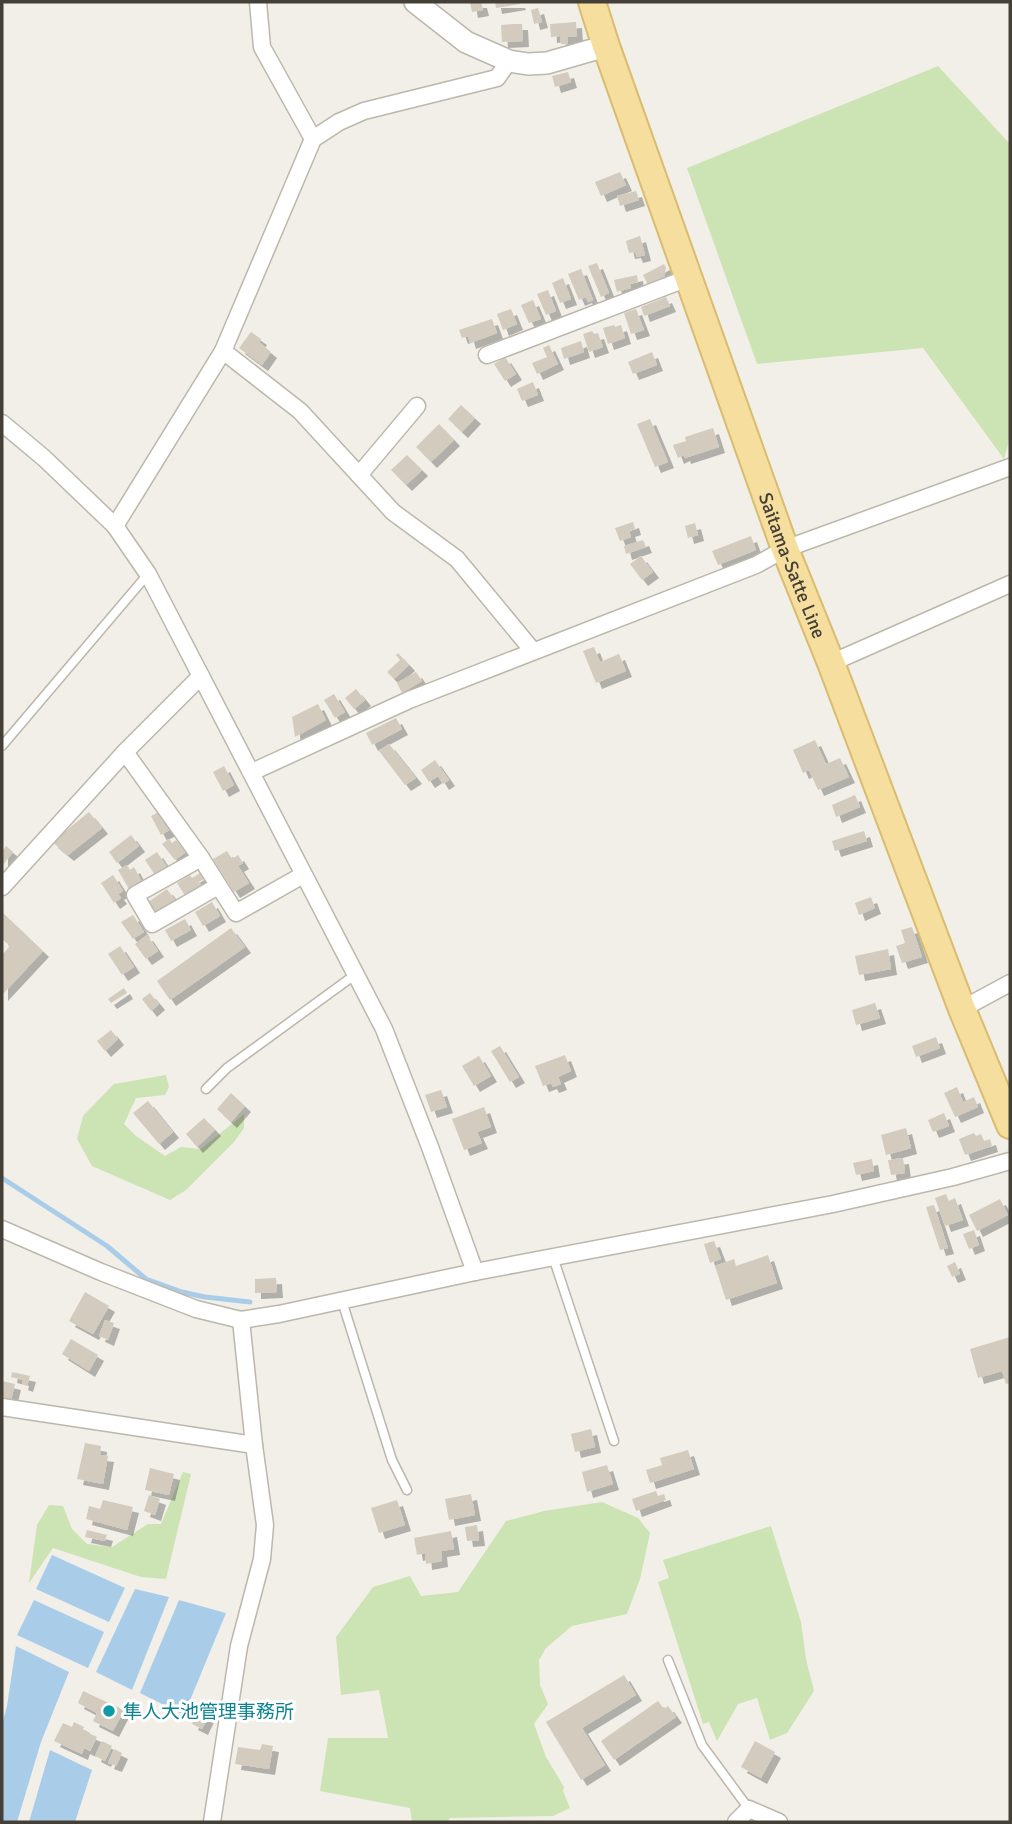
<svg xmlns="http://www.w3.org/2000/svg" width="1012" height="1824" font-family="Signika,'Noto Sans JP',sans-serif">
  <defs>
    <filter id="shadow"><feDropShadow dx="6" dy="6" stdDeviation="0" flood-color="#0004"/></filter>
  </defs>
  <rect width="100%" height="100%" fill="#f2efe8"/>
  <g fill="#cce3b4">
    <polygon points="938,66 1010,144 1010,437 1004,459 923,348 757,364 687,168"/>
    <polygon points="166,1075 169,1087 165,1095 136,1098 124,1124 136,1136 165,1156 181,1147 201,1149 244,1114 244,1128 234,1142 186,1190 170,1200 92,1166 77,1139 83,1116 114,1084"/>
    <polygon points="183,1472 191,1474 166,1579 141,1577 53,1548 29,1583 37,1525 49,1505 63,1506 72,1529 87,1544 112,1547 148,1524 161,1524"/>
    <polygon points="602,1502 638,1518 650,1533 640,1579 627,1614 572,1626 546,1648 539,1660 540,1685 548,1704 534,1724 546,1757 564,1787 563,1791 570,1808 553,1816 450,1818 447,1822 412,1822 410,1808 320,1791 328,1738 388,1738 379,1690 341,1695 336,1637 373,1587 410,1576 421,1596 458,1592 506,1521 544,1511"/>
    <polygon points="771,1526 801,1622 806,1659 814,1691 787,1733 770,1740 757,1698 738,1704 717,1741 709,1722 703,1724 658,1582 669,1578 663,1560"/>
  </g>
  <g fill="#a9cde9">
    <polygon points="52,1555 125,1588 109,1622 36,1589"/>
    <polygon points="135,1589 169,1597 132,1690 96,1672"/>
    <polygon points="34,1600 104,1632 88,1668 17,1635"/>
    <polygon points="179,1600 226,1613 184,1715 140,1693"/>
    <polygon points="16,1646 69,1672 41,1742 17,1822 2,1822 2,1724 7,1706"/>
    <polygon points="50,1750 92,1770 75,1822 29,1822"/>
  </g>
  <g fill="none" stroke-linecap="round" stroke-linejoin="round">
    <polyline stroke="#a9cde9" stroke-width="5" points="2,1178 107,1246 146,1279 182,1292 205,1297 250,1302"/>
  </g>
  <g fill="#d3cbbe" filter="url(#shadow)">
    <polygon points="470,2 481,2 483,10 472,12"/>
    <polygon points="495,2 519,2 520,4 496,8"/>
    <polygon points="538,8 542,22 534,24 531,10"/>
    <polygon points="576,22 577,36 567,37 568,44 561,44 560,36 551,37 550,24"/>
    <polygon points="514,24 522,24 523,41 502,42 501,25"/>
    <polygon points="568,72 571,82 555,87 552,76"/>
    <polygon points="620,172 626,185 601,196 595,182"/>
    <polygon points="636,191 639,200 620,206 617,196"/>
    <polygon points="640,236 645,255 637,257 635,252 629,253 626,241"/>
    <polygon points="597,263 609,293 601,297 588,266"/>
    <polygon points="664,264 666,268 664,277 648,285 643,275"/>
    <polygon points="581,269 593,300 588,302 586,297 579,300 568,274"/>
    <polygon points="637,275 638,282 630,284 631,288 617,292 614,280"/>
    <polygon points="563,278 571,299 560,303 552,283"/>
    <polygon points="548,290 556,311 546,315 537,294"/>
    <polygon points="666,297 670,306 644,316 641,307"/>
    <polygon points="533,300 541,319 529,323 521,305"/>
    <polygon points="511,309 517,324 503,330 497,314"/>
    <polygon points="636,309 644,330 631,334 624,313"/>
    <polygon points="492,319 497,333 470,343 468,336 462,338 459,330"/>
    <polygon points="614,325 615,327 621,325 625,338 608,344 603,328"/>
    <polygon points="592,331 594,334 598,333 603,347 589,352 583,334"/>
    <polygon points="251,332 261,339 259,342 271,352 262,365 239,348"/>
    <polygon points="581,341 584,352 564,359 561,348"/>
    <polygon points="549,345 558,364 537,374 532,363 547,357 543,348"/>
    <polygon points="652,352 657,365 633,374 628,362"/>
    <polygon points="505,357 516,374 505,381 494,364"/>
    <polygon points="533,382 538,395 522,401 517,389"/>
    <polygon points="461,405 475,418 462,432 448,419"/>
    <polygon points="650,419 668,462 655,467 637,424"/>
    <polygon points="439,424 454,440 431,462 416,447"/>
    <polygon points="713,428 719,447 685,458 684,455 678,458 673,445 686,441 685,437"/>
    <polygon points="407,455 422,470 406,485 391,470"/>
    <polygon points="633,522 635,529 629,531 631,537 620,541 615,528"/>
    <polygon points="695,523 698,535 688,538 685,526"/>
    <polygon points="751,536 756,550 718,565 712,551"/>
    <polygon points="643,540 646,547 626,554 624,546"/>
    <polygon points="641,556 653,572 642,580 630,564"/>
    <polygon points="594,647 600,662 619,654 626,671 596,683 583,651"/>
    <polygon points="398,653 409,665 394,679 387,672 400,660 396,655"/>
    <polygon points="416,672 422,681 402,693 397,683"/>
    <polygon points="356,689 365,700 354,709 345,698"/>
    <polygon points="334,694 345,712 335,718 324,700"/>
    <polygon points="318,704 326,720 295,737 292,717"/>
    <polygon points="396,718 402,729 372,745 366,733"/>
    <polygon points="815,740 826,764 840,758 849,777 818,790 809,770 803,773 793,750"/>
    <polygon points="389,744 416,778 405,785 379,751"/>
    <polygon points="435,760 449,780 443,784 438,776 429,782 421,770"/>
    <polygon points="224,766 234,785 223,791 213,772"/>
    <polygon points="855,795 860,807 836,817 832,805"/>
    <polygon points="161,811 171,829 161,835 151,816"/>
    <polygon points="89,812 102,828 68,855 52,842"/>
    <polygon points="864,831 867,841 835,851 832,841"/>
    <polygon points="131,835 139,846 117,863 109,852"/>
    <polygon points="169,839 172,843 176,840 186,852 175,860 162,844"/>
    <polygon points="6,846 13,852 2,866 2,852"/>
    <polygon points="227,851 232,859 238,855 243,863 238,866 249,883 234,892 213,859"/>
    <polygon points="157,852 167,867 155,875 145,860"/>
    <polygon points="127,865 130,870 134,867 142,882 129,889 118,870"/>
    <polygon points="200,873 204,879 199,882 202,887 186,897 177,883 190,875 192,878"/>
    <polygon points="113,875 123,891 118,894 121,898 114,903 101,883"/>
    <polygon points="167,889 175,900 156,913 148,902"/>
    <polygon points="871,897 875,908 859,915 855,903"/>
    <polygon points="212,902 220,916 203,926 195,912"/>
    <polygon points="2,912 43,951 2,995 2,955 10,946 2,939"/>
    <polygon points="133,915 144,932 133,939 121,922"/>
    <polygon points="185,919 191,930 171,941 165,930"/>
    <polygon points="912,927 922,957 902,963 896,946 905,943 901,930"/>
    <polygon points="231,928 245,947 170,1000 157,981"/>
    <polygon points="147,935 158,951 146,959 135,944"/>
    <polygon points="120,946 134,967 122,975 108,954"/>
    <polygon points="888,949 891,969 859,975 855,956"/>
    <polygon points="124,988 127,993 111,1003 108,999"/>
    <polygon points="150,993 159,1004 151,1011 142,999"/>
    <polygon points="875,1003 880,1018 856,1025 852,1010"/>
    <polygon points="111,1030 118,1039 105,1051 97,1041"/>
    <polygon points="936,1037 940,1048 916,1057 912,1046"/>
    <polygon points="500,1046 519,1077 510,1082 491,1051"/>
    <polygon points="565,1055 571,1071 558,1077 561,1084 553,1087 551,1083 543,1086 535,1066"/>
    <polygon points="479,1056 491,1076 474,1086 462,1066"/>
    <polygon points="957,1087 963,1102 974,1097 978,1107 955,1117 944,1093"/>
    <polygon points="441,1090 447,1107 431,1112 425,1095"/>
    <polygon points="231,1093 245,1106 231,1122 217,1109"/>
    <polygon points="148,1101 173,1132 159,1144 133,1113"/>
    <polygon points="484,1107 491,1127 477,1132 482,1143 464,1150 452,1119"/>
    <polygon points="944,1113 949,1126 933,1132 928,1120"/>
    <polygon points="204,1118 215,1130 197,1147 186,1134"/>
    <polygon points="906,1128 911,1148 886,1155 881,1135"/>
    <polygon points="974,1133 976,1136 981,1134 984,1141 990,1139 992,1146 965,1155 959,1139"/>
    <polygon points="903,1158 905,1173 891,1175 888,1160"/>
    <polygon points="872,1159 874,1171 856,1175 853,1163"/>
    <polygon points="946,1194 949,1201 955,1198 963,1220 945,1226 935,1198"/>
    <polygon points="1000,1199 1008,1215 977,1231 969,1215"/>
    <polygon points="934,1205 948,1248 940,1250 926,1207"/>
    <polygon points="974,1230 979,1245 969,1249 963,1234"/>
    <polygon points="714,1241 721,1259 710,1263 704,1244"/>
    <polygon points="768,1255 777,1283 726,1300 715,1266 734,1259 736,1266"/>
    <polygon points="955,1262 960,1274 952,1277 947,1266"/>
    <polygon points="276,1278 277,1292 255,1293 255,1279"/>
    <polygon points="85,1292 109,1306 93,1334 69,1321"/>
    <polygon points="105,1320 114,1323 108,1340 99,1336"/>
    <polygon points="1010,1337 1010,1383 1006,1384 1002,1371 978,1378 970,1349"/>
    <polygon points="71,1339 98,1355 89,1371 62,1354"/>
    <polygon points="12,1372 30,1376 27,1386 22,1384 23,1380 11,1377"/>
    <polygon points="2,1381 15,1384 11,1400 2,1398"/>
    <polygon points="591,1429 595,1447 575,1452 571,1434"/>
    <polygon points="85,1443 101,1446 100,1455 108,1456 103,1484 77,1479"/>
    <polygon points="688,1450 694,1469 650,1483 646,1470 662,1465 660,1458"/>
    <polygon points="607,1465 613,1484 587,1492 582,1472"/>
    <polygon points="150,1468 174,1474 169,1495 145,1490"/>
    <polygon points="656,1491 658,1496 664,1494 666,1500 636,1511 632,1499"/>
    <polygon points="471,1494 475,1515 449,1520 445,1499"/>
    <polygon points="149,1495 160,1499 155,1515 144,1511"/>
    <polygon points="103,1500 133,1507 127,1530 86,1519 89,1506 100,1509"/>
    <polygon points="397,1500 405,1525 379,1533 371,1508"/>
    <polygon points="477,1525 479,1540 467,1541 465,1527"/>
    <polygon points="87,1530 107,1535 105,1541 85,1537"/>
    <polygon points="451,1531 454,1549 441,1551 442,1561 426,1564 425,1553 417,1555 414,1538"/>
    <polygon points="624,1675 636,1695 582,1728 605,1765 581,1780 546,1722"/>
    <polygon points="83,1691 124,1710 113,1731 93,1721 97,1713 78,1703"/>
    <polygon points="658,1701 664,1709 668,1706 676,1717 614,1760 601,1741"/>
    <polygon points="202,1703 212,1708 202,1729 192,1724"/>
    <polygon points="74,1722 84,1727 82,1730 97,1737 90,1751 84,1748 82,1754 54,1741 63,1723 72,1727"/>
    <polygon points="102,1741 112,1746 105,1761 95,1756"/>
    <polygon points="755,1741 775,1752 761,1778 741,1767"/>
    <polygon points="262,1744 273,1746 269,1769 235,1764 238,1747 260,1750"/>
    <polygon points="114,1749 122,1753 116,1766 108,1763"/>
  </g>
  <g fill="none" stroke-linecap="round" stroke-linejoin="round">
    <defs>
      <g id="service">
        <polyline points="2,746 148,574"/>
        <polyline points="206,1089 227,1068 356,974"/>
        <polyline points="553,1257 614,1441"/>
        <polyline points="342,1301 392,1460 407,1490"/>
        <polyline points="668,1660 702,1745 749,1809"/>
      </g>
      <g id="minor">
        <polyline points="258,2 262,47 313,139"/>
        <polyline points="223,351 300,411 393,512 457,559 533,651"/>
        <polyline points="487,355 688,278"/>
        <polyline points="2,423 44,458 115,526 148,574 384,1029 430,1147 475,1272"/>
        <polyline points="359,475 417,406"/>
        <polyline points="115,526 223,351 313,139 339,122 364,111 497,78 509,61"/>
        <polyline points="831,663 1010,584"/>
        <polyline points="125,752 201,858 236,913 303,875"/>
        <polyline points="252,772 409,700 756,565 785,549 1010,467"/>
        <polyline points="201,858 135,895 152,924 218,886"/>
        <polyline points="2,887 125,752 201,676"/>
        <polyline points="962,1009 1010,983"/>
        <polyline points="2,1229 101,1272 196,1309 241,1320 279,1314 475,1272 833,1204 953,1177 1010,1161"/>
        <polyline points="2,1407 254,1445"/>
        <polyline points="212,1822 239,1646 262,1559 265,1525 254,1445 241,1320"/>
        <polyline points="736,1822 749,1809 779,1822"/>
      </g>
      <polyline id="tertiary" points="415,2 466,42 509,61 528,64 547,63 606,46"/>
      <g id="primary">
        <path id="s1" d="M592,2l14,44 179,503 46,114 131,346 48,116"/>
      </g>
    </defs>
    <use href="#service" stroke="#bdb7ab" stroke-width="11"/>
    <use href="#minor" stroke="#bdb7ab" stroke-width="19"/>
    <use href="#tertiary" stroke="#bdb7ab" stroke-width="24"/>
    <use href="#primary" stroke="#d8bc6f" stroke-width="30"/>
    <use href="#service" stroke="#fff" stroke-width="8"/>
    <use href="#minor" stroke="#fff" stroke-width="16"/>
    <use href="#tertiary" stroke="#fff" stroke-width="21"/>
    <use href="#primary" stroke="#f5de9e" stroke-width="26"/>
  </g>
  <circle fill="#0f9aa8" stroke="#fff" stroke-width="2.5" cx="109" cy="1711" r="7"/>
  <g text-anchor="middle" stroke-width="6" stroke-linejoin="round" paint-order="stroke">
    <g font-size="19" fill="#454037" stroke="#fff">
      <text dy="7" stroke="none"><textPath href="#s1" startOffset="598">Saitama-Satte Line</textPath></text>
    </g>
    <g font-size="19" fill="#0d838f" stroke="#fff" text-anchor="start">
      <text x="123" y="1718">隼人大池管理事務所</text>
    </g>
  </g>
  <rect width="1012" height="1824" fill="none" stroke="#454037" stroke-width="7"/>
</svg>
